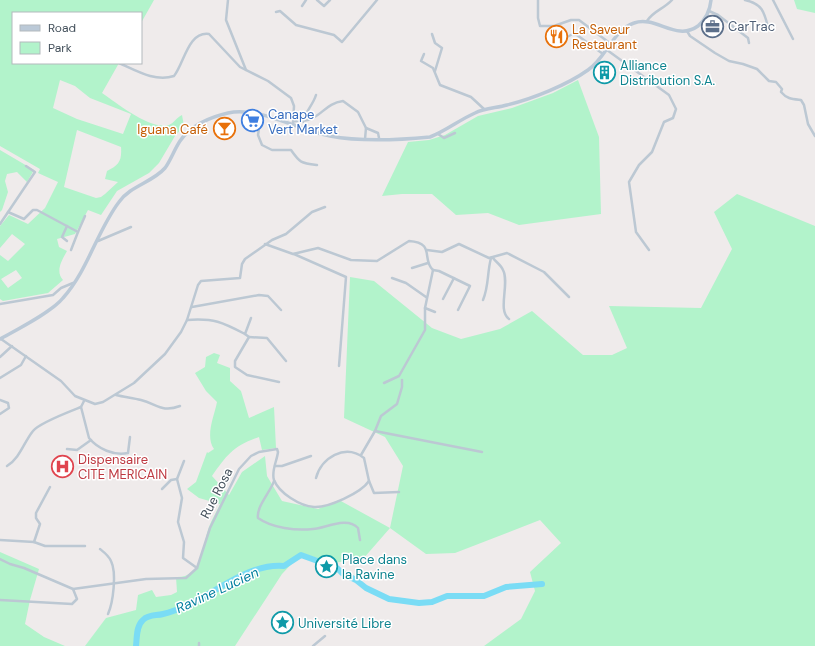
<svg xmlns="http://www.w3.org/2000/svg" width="815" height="646" font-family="'DM Sans',sans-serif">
  <rect width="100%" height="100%" fill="#efebeb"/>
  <g fill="#b2f3cb" fill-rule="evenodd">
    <path d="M0,0h154l-13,23v-10h-128v50h106l-17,30c16,11 48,37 67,32 5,-2 8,-8 13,-10l2,11 -9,10 -16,27 -10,10 -32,18 -16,24 -13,-5 -13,24 -18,5 2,8 8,4c-5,9 -12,20 -4,29l-15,13 -45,8 -3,-2v-44l8,6 17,-17 -13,-10 -12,14v-22l9,-11 19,9 17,-16 13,-26 -20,-9 2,-4 -40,-23zM60,80l15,6 15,12 41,16 -8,20 -46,-15 -24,-11zM77,130l44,17c1,14 -2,18 -14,24l-2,8 13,3 -13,12 -4,3 -5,1 -32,-11zM16,270l6,8 -14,10 -7,-9z"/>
    <polygon points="794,0 815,0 815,13 797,9"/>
    <polygon points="578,80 599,137 601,214 519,225 488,213 456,215 432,194 402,194 382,196 408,142 429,140 445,135 478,116 512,108 553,93"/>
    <polygon points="0,150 34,170 27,182 17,172 7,174 5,181 8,192 2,210 0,212"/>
    <path d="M737,194l78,32v420h-331l37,-27 14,-28 -5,-19 31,-29 -21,-23 -85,33 -29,1 -36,-26 -27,31 -31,4 -30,-10 -20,21 -47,72h-150l21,-28 30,-8 2,-15 14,-5 4,7 15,-2 6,-3 -1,-15c27,1 26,-31 33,-50 3,-8 8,-16 11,-23l-21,-6 -12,-9 9,-7 11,-30 1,1 6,-4c-9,-13 0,-32 3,-47l-11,-11 -11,-18 10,-6 1,-10 8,-4 6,2 -3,8 13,5v13l11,10 8,27 25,-11 2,41 -14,2 -3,-13c-26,9 -32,18 -47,39l17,19 13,-23 23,-16 2,20 15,25 36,8 21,-9 51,28 13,-62 -18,-29 -41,-19 6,-141 24,4 58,47 29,11 39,-10 32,-18 51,44h29l15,-7 -18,-42 92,2 31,-59 -18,-37z"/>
    <polygon points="0,552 39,569 30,600 25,624 44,637 65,646 0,646"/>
  </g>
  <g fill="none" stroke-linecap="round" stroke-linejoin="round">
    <path stroke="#7adcf5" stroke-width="6" d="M136,646c1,-8 0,-20 7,-26 6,-6 13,-4 20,-6 8,-2 16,-5 23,-8 31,-14 63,-43 98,-40l17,-11 36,13 5,5 14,7 10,8 23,11 30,4 13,-1 15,-6h37l22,-9 36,-3"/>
    <g stroke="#bcc8d3" stroke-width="2.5">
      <polyline points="228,0 226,20 246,70"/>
      <polyline points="317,0 324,6 330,0"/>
      <polyline points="538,0 538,18 540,26 554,26 571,20 579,20 611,44"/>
      <path d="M745,0c17,4 19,11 23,27"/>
      <polyline points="773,0 793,39"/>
      <polyline points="302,6 306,0"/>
      <polyline points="709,11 718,15 748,38 749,43"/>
      <polyline points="276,12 280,11 296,25 334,35 342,42 377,0"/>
      <path d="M647,21c6,-10 17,-12 25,-21"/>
      <path d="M687,31l3,5 25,17 14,8 14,3 14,5 12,12 7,1 6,7 -1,3c6,7 11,7 20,8l3,5 4,19 7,12"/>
      <polyline points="432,34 435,43 442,48 435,71"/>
      <polyline points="563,39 573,34 577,35 603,54"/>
      <polyline points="607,50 669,95 676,109 673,118 664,122 652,152 639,165 629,182 636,232 649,250"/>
      <polyline points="424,54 421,61 433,68 440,85 471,97 484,109"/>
      <path d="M119,63c18,8 36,19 55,13 10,-12 14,-45 35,-42l31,33 28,14 23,17 3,8 -1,19"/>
      <path d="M261,115l-3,20 4,10 10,5h19c9,13 10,13 26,15"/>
      <path d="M293,121c29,2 28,-17 50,-20l15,11 8,16 12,5 1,5"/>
      <path d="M303,122c2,-10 10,-17 13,-27"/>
      <polyline points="438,134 444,138 455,133"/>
      <polyline points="365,139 366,128"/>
      <polyline points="8,212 24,219 33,210 37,210 78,232 71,250"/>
      <polyline points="0,224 35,172 26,166"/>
      <polyline points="67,226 62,237 67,241"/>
      <polyline points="78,232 85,216"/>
      <polyline points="98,241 131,227"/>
      <path d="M265,244l28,10 25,-6 33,12 26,1 32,-20c27,2 12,18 24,29l-8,38 10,4"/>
      <polyline points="427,250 442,252 459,244 489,258 507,253 544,272 569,297"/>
      <polyline points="294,254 346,277 339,366"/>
      <path d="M493,258c3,4 8,7 10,12 7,13 -6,41 6,49"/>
      <polyline points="412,268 428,263"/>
      <polyline points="433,270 439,271 470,286 458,310"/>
      <polyline points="392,278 406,283 426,297"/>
      <polyline points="443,299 454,278"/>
      <path d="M483,300c6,-14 4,-27 8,-42"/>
      <polyline points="0,304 53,295 61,288 73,283"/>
      <polyline points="192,307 259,295 268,296 281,310"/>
      <path d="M187,320c27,-2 35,2 58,14l6,-16"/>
      <polyline points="245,334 249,337 235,361 235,367 247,375 279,382"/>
      <polyline points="249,337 267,338 286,361"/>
      <polyline points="1,339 61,381 75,396 95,404 103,402 134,383 165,354 181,332 187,320 198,285 201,281 240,278 242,264 245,259 272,240 286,234 312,212 325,207"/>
      <polyline points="0,357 12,346"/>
      <polyline points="0,378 21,365 26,356"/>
      <polyline points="384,383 399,376 425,330 425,308"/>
      <path d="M116,395c8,2 17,3 25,5 16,4 21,13 39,6"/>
      <polyline points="0,400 8,403 9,408 0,414"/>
      <path d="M84,401l-3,6 8,31c9,11 25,18 39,15l2,-16"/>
      <polyline points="375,431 482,452"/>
      <polyline points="67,449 77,450 91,440"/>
      <polyline points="361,455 375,431 381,416 397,404 402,387 402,380"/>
      <polyline points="184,461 177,479 182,498 178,522 184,542 183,558 197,568"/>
      <path d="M7,466c13,-8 17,-24 26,-35 6,-8 38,-20 48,-24"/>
      <polyline points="275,466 282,466 311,456"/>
      <path d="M316,478c5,-20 29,-35 48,-20l5,23 5,12 25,-1"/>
      <path d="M274,481c-3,10 -18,26 -16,37 14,10 38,13 55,11 13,-1 34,-13 45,-1l2,12"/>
      <polyline points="162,489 171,480 177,479"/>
      <polyline points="0,540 34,542 45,546 85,546"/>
      <polyline points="34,542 40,524 36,518 36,513 50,487"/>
      <path d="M100,549c5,4 9,7 11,12 6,12 2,42 -3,53"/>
      <path d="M0,559l10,5 14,4 49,21 73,-10 40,-1 11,-10 13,-40 29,-59 12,-13 8,-4 18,-3 1,3c-1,9 -7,19 -4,28 5,13 26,26 40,27 14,1 47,-14 55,-26"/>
      <polyline points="0,600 72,604 77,599 73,589"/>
      <polyline points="199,643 199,646"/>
      <polyline points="313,646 325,636"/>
    </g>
    <path stroke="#bbc9d7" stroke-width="3.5" d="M0,339c16,-9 52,-27 63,-41 25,-28 34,-67 56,-96 11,-16 34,-20 46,-34 6,-8 9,-18 15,-27 10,-15 30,-24 48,-28 32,-7 71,18 102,23 31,6 69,4 100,1 16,-6 29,-17 45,-24 10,-5 22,-5 32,-8 25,-6 60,-20 81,-35 18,-12 25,-40 46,-47 22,-8 42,19 64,3 8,-7 12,-15 13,-26"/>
  </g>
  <defs>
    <symbol id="office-ring" viewBox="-11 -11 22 22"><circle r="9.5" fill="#fff" stroke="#5c6f8a" stroke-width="1.5"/><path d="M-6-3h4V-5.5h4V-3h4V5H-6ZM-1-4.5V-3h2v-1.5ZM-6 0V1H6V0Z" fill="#5c6f8a"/></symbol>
    <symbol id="restaurant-ring" viewBox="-11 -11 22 22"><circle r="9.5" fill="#fff" stroke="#e8710a" stroke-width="1.5"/><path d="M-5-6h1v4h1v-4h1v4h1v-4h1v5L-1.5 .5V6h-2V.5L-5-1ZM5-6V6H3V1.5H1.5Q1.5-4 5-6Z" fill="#e8710a"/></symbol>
    <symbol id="building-ring" viewBox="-11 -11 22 22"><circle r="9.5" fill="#fff" stroke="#0f9aa8" stroke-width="1.5"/><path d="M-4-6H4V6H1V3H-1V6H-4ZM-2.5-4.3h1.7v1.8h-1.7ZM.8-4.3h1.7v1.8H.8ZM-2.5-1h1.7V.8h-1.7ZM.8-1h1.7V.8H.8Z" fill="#0f9aa8"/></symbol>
    <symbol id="supermarket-ring" viewBox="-11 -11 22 22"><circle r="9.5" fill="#fff" stroke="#3f7fe0" stroke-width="1.5"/><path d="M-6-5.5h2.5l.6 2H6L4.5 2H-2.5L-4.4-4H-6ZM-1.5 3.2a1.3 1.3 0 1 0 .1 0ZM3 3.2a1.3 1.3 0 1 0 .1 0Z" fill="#3f7fe0"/></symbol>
    <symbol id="bar-ring" viewBox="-11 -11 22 22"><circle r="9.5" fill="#fff" stroke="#e8710a" stroke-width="1.5"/><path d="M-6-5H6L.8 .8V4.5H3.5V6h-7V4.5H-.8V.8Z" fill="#e8710a"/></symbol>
    <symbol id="hospital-ring" viewBox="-11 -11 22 22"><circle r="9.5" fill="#fff" stroke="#e0444e" stroke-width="1.5"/><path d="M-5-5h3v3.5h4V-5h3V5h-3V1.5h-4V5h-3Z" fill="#e0444e"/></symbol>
    <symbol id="sight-ring" viewBox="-11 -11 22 22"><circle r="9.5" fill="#fff" stroke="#0f9aa8" stroke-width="1.5"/><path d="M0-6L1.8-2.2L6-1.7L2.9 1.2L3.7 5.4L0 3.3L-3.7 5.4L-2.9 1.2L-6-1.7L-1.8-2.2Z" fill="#0f9aa8"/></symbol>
  </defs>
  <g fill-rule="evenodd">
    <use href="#office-ring" x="700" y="14" width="25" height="25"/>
    <use href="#restaurant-ring" x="544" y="24" width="25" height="25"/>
    <use href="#building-ring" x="592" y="60" width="25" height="25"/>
    <use href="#supermarket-ring" x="240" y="108" width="25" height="25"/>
    <use href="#bar-ring" x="212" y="116" width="25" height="25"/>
    <use href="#hospital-ring" x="50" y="454" width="25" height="25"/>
    <use href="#sight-ring" x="314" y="554" width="25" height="25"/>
    <use href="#sight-ring" x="270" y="610" width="25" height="25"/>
  </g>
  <g text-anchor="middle" stroke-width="3" stroke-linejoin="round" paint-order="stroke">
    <g font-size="13" fill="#4e5e75" stroke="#fff" text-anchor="start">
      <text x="728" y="31">CarTrac</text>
    </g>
    <g font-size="13" fill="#c56008" stroke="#fff" text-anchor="start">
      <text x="572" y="34">La Saveur<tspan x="572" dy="15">Restaurant</tspan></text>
      <text x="208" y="134" text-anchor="end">Iguana Café</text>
    </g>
    <g font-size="13" fill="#0d838f" stroke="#fff" text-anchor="start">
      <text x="620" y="70">Alliance<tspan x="620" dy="15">Distribution S.A.</tspan></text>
      <text x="342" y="564">Place dans<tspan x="342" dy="15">la Ravine</tspan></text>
      <text x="298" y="628">Université Libre</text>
    </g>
    <g font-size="13" fill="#366cbe" stroke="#fff" text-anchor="start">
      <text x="268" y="119">Canape<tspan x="268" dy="15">Vert Market</tspan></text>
    </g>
    <g font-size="13" fill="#be3a42" stroke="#fff" text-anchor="start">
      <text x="78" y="464">Dispensaire<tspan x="78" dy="15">CITE MERICAIN</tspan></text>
    </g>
    <g font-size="13" fill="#424f5a" stroke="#fff">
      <text transform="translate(216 493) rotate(-63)" y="5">Rue Rosa</text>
    </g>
    <g font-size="14" font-style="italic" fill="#027f9f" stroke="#fff">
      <text transform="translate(217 590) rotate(-25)" y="5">Ravine Lucien</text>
    </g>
  </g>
  <rect x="12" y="12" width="130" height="52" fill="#ffffff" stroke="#b3b9bd"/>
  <rect x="20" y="25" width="20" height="6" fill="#bbc9d7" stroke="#b3b9bd"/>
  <text x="48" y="32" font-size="12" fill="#424f5a">Road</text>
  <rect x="20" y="42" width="20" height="12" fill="#b2f3cb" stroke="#b3b9bd"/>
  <text x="48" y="52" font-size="12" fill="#424f5a">Park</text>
</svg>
